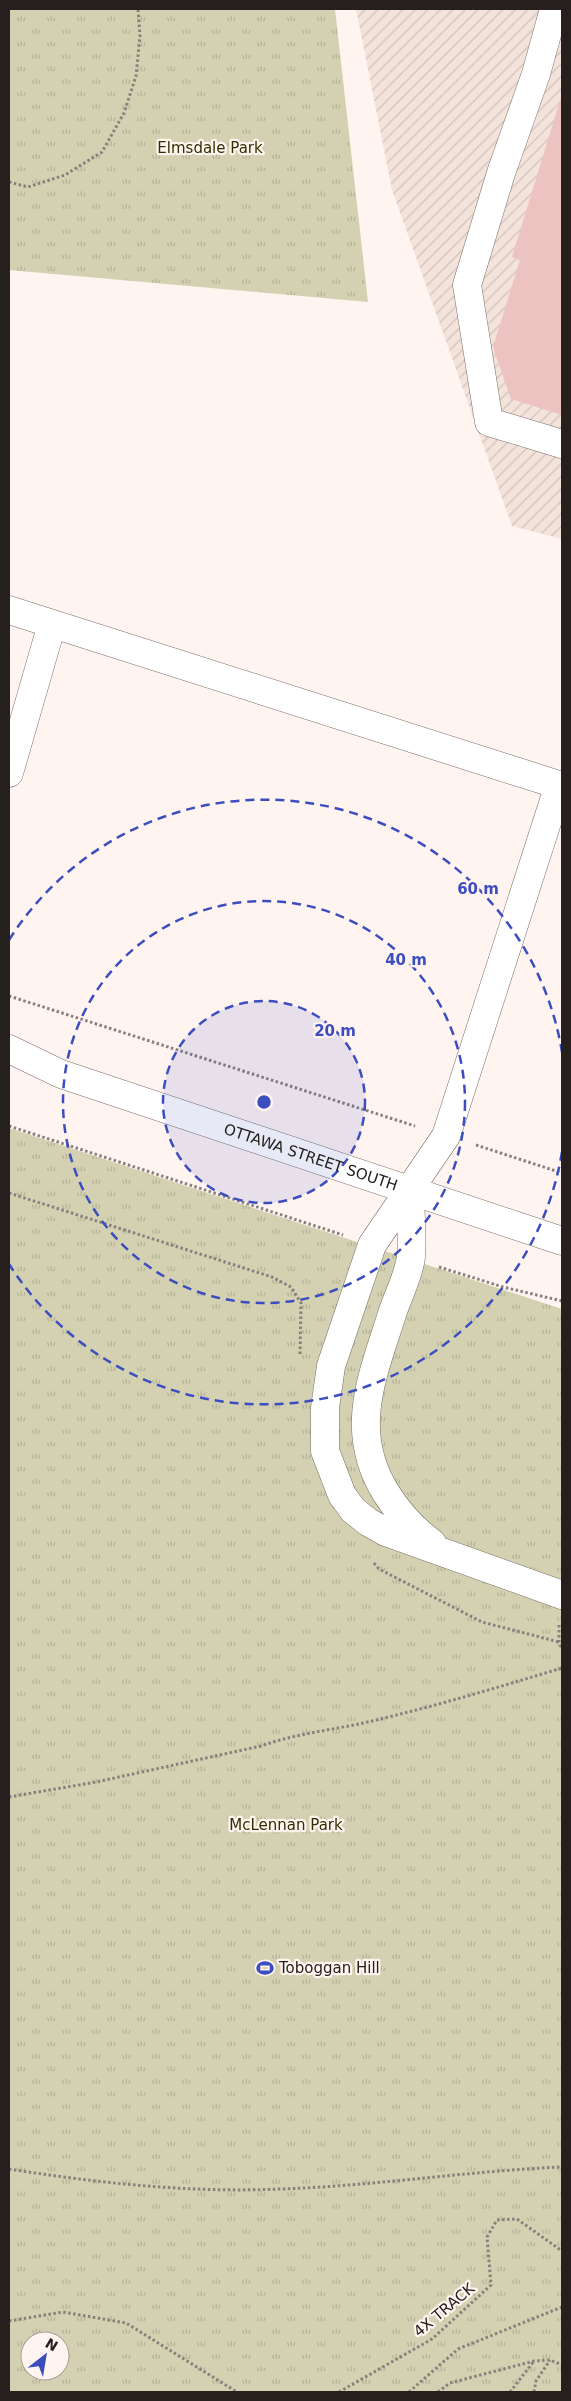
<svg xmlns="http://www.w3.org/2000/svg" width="571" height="2401" font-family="'DejaVu Sans',sans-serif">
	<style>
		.industrial { fill: url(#industrial-furrows) }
		.park { fill: url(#park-tufts); fill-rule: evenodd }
		.building { fill: #ecc3c0 }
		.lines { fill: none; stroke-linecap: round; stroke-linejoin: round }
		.minor-casing { stroke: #786d67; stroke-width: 29 }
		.major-casing { stroke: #786d67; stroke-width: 29 }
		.path { stroke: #88807d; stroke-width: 3; stroke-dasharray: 2.5 2.5; stroke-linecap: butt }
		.minor { stroke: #fff; stroke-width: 28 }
		.major { stroke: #fff; stroke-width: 28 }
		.ring { fill: none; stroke: #3c4dc0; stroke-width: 2.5; stroke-dasharray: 9 6 }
		.labels { text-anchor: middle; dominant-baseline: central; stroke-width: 4.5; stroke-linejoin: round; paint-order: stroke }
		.park-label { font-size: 15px; fill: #312e01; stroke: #fff4ef }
		.street-label { font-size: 15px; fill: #25201e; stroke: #fff4ef }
		.poi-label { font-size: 15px; fill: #25201e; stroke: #fff4ef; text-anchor: start }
		.centre { fill: #3c4dc0; stroke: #fff4ef; stroke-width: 2.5 }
		.ring-label { font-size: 15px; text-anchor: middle; font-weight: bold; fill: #3c4dc0; stroke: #fff4ef; stroke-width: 4.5; stroke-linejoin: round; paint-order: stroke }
	</style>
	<defs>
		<pattern id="industrial-furrows" width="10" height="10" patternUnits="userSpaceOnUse" patternTransform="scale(1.25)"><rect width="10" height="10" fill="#f3e3db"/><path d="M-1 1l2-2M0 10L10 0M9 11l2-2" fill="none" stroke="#d0c2bc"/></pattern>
		<pattern id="park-tufts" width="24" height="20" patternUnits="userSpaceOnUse" patternTransform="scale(1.25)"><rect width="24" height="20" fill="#d3d1b1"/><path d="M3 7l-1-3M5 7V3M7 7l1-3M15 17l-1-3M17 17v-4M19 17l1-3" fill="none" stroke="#b5b398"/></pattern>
	</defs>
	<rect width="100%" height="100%" fill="#fff4ef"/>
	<path class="industrial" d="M356,9h206v530l-50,-13 -120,-336z"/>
	<path class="park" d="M9,9h326l33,293 -359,-32z
		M9,1128l553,181v1083h-553zM30,2341h30v30h-30z"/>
	<path class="building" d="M562,94v321l-51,-16 -18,-52 27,-87 -8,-3z"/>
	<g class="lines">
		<g class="minor-casing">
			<path id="minor" d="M554,9l-18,65 -35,99 -34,112 22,137 73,22
				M9,610l553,176
				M9,773l43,-149
				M559,785l-113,351 -74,109 -41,121 -6,42v43l17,44 11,15 15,12 18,10 176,63
				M410,1192c0,21 3,44 1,65 -2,17 -12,37 -18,54 -20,64 -46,119 -7,182 12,19 28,37 46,50"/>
		</g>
		<g class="major-casing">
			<g id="major">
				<path id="s1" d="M9,1049l52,25 501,167"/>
			</g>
		</g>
		<path class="path" d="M9,182l19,5 37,-12 37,-23 22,-39 12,-37 4,-40 -2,-27
			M9,996l406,130
			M9,1126l334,109
			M476,1145l86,28
			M9,1193l263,84 19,10 10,16 -1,52
			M439,1267l64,20 59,14
			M374,1563l5,6 103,53 77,20
			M559,1625v17l3,7
			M9,1797l87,-15 165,-36c36,-13 74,-16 111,-25 64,-15 127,-34 190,-53
			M9,2169c89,14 180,24 271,20 94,-3 188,-18 282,-22
			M9,2321l54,-9 63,11 111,69
			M339,2392l93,-53 59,-54 -4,-48 10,-17 20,-1 45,32
			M409,2392l49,-43 104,-42
			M438,2392l12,-9 84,-22 16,-1 12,5
			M510,2392l24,-31
			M534,2392l2,-11 14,-21"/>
		<use href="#minor" class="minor"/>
		<use href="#major" class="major"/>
	</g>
	<circle cx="264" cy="1102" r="101" fill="#3c4dc0" fill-opacity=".12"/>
	<g class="ring">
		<circle cx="264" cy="1102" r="101"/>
		<circle cx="264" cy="1102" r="201"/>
		<path d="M562 1152A302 302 0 0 1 9 1264M9 940A302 302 0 0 1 562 1052"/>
	</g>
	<defs>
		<g id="stadium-bare" transform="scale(1.35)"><path d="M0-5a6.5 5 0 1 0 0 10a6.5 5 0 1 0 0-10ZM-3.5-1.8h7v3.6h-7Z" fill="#3c4dc0" stroke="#fff4ef" stroke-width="2.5" paint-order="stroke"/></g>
	</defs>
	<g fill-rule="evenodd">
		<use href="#stadium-bare" x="265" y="1968"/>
	</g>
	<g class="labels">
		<g class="park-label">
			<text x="210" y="148">Elmsdale Park</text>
			<text x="286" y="1825">McLennan Park</text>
		</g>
		<g class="street-label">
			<text stroke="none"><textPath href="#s1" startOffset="321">OTTAWA STREET SOUTH</textPath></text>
			<text transform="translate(444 2310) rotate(-40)">4X TRACK</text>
		</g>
		<g class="poi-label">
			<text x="279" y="1968">Toboggan Hill</text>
		</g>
	</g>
	<circle cx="264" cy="1102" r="8" class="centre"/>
	<g class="ring-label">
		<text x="478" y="894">60 m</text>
		<text x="406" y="965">40 m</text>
		<text x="335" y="1036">20 m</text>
	</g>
	<rect width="571" height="2401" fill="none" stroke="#25201e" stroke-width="20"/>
	<g transform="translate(45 2356) rotate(31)"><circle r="24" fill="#fff4ef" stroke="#a89f9b"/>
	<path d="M0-4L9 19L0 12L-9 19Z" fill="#3c4dc0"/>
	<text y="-8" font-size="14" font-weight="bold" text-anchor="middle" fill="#25201e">N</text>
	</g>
</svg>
